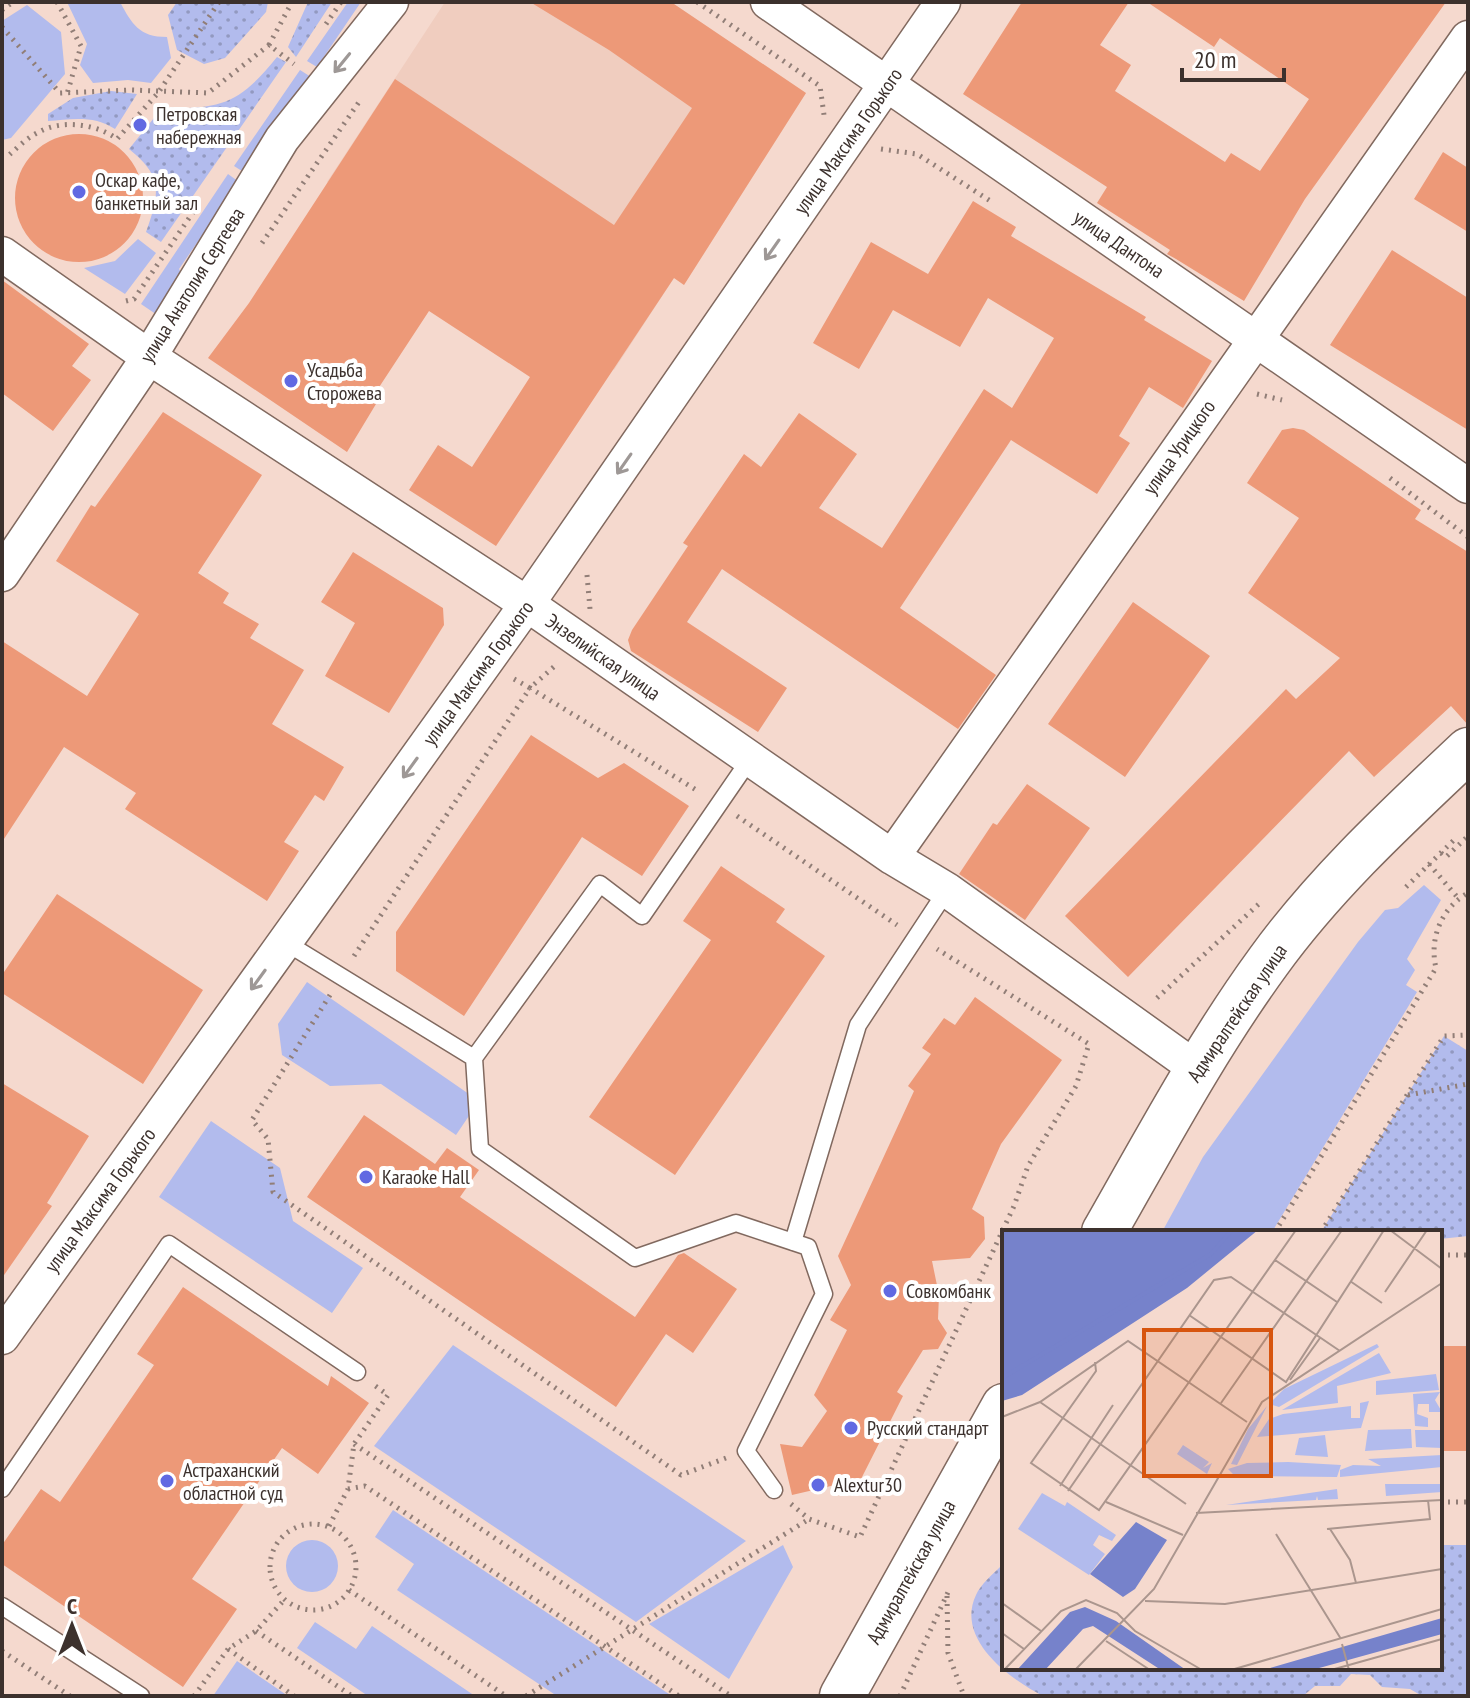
<svg xmlns="http://www.w3.org/2000/svg" width="1470" height="1698" font-family="'PT Sans Narrow',sans-serif">
	<style>
		.built { fill: #f0cdbf }
		.grass { fill: #b2bbed }
		.park { fill: url(#park-dots) }
		.building { fill: #ed9978 }
		.lines { fill: none; stroke-linecap: round; stroke-linejoin: round }
		.lane-casing { stroke: #81695f; stroke-width: 19 }
		.street-casing { stroke: #81695f; stroke-width: 37 }
		.secondary-casing { stroke: #81695f; stroke-width: 47 }
		.path { stroke: #917e77; stroke-width: 5; stroke-dasharray: 2 6; stroke-linecap: butt }
		.lane { stroke: #fff; stroke-width: 16 }
		.street { stroke: #fff; stroke-width: 34 }
		.secondary { stroke: #fff; stroke-width: 44 }
		.oneway { stroke: #9e9896 }
		.poi-dot { fill: #6169e2; stroke: #fff; stroke-width: 3 }
		.labels { text-anchor: middle; dominant-baseline: central; stroke-width: 8; stroke-linejoin: round; paint-order: stroke }
		.poi-label { font-size: 20px; fill: #3c312d; stroke: #fff; text-anchor: start }
		.street-label { font-size: 20px; fill: #3c312d; stroke: #fff }
		.inset-river { fill: none; stroke: #7682cb; stroke-width: 4 }
		.inset-road { fill: none; stroke: #ab968e; stroke-width: 2 }
		.view { fill: #d7550f; fill-opacity: 0.15; stroke: #d7550f; stroke-width: 4 }
		.inset-edge { fill: none; stroke: #3c312d; stroke-width: 4 }
	</style>
	<defs>
		<pattern id="park-dots" width="8" height="8" patternUnits="userSpaceOnUse" patternTransform="scale(2)"><rect width="8" height="8" fill="#b2bbed"/><path d="M2 2h.1M6 6h.1" fill="none" stroke="#9299c0" stroke-width="1.8" stroke-linecap="round"/></pattern>
	</defs>
	<rect width="100%" height="100%" fill="#f5d9ce"/>
	<path class="built" d="M445,2h226l135,91 -122,192 -10,-7 -60,92 -287,-188z"/>
	<path class="grass" d="M67,2h53c12,22 19,35 47,35l4,21 -20,25 -23,-3 -35,3 -13,-18 7,-21z
		M348,2h13l-44,65 -10,-6z
		M27,5l34,27 4,42 -54,64 -9,2v-119z
		M300,70l11,7 -66,96 -11,-7z
		M228,174l11,8 -60,87 7,13 -23,37 -22,-15z
		M138,239l18,14 -31,41 -41,-26 31,-7z
		M1424,885l17,15 -34,59 8,11 -9,15 11,7 -145,240h-110l41,-75 155,-215 27,-32 13,-2z
		M307,982l172,119 -23,34 -75,-51 -51,2 -48,-31 -4,-31z
		M211,1121l69,47 13,53 70,47 -31,45 -173,-116z
		M453,1345l293,196 -110,81 -262,-176z
		M393,1510l279,186h-115l-160,-106 17,-26 -39,-27z
		M286 1566a26 26 0 1 1 52 0a26 26 0 1 1-52 0Z
		M783,1545l10,22 -64,112 -80,-55z
		M315,1622l41,27 16,-23 103,70h-107l-71,-48z
		M237,1661l51,35h-75z"/>
	<path class="park" d="M177,2h91l-2,10 -41,46 -21,6 -27,-14 -9,-35z
		M308,2h24l-36,55 -8,-10z
		M277,57l9,5 -125,180 -15,-10c14,-39 17,-56 -17,-83l33,-41c60,1 77,-4 115,-51z
		M111,91l26,3 -22,35c-20,-14 -44,-10 -67,-8v-7l25,-16z
		M1444,1036l24,15v185l-28,3v-7h-119z
		M1440,1545h28v151h-46l-12,-7 -28,-2 -12,-12 -19,-1 -11,12h-25l-12,10h-260c-33,-17 -88,-57 -67,-101 4,-10 17,-21 25,-29l3,2v100h436z"/>
	<path class="building" d="M530,2h141l135,91 -122,192 -10,-7 -178,268 -87,-56 29,-45 34,22 58,-90 -101,-66 -59,90 6,3 -29,48 -139,-94 41,-55 146,-224 219,146 78,-117 -83,-58z
		M1022,2h107l-29,43 31,20 -16,26 110,71 6,-9 29,18 49,-72 -89,-61 -6,9 -67,-45h299l-141,197 -61,102 -68,-42 -9,-5 3,-4 -73,-47 10,-16 -144,-93z
		M15 198a64 64 0 1 1 128 0a64 64 0 1 1-128 0Z
		M1443,152l25,16v64l-54,-33z
		M973,201l43,26 -5,9 135,81 -2,3 68,41 -29,47 -34,-21 -30,49 11,7 -33,51 -86,-54 -111,168 96,67 -38,54 -236,-160 -35,53 100,66 -29,44 -127,-81 -3,-11 4,-10 56,-84 -5,-3 61,-89 17,13 38,-54 58,41 -38,54 63,40 102,-159 28,19 42,-70 -66,-40 -28,49 -67,-37 -34,59 -46,-26 58,-101 57,32z
		M1392,250l76,48v132l-138,-85z
		M2,280l87,64 -17,22 19,14 -38,51 -51,-38z
		M163,412l99,63 -64,98 31,20 -6,10 36,21 -9,14 54,32 -32,54 72,43 -20,34 -9,-6 -31,47 15,9 -32,50 -142,-92 11,-16 -72,-46 -62,95v-201l85,55 52,-82 -83,-53 35,-56 4,2z
		M1293,428l11,2 117,80 -6,9 53,33v173l-17,-19 -77,71 -25,-26 -221,226 -63,-61 221,-227 10,10 44,-41 -92,-65 51,-75 -52,-35 35,-53z
		M353,552l90,56 1,17 -55,88 -64,-37 30,-53 -34,-21z
		M1133,602l77,54 -85,121 -77,-53z
		M531,735l67,43 26,-15 65,43 -47,70 -60,-39 -118,179 -68,-45v-39z
		M1027,784l63,44 -65,92 -66,-46 34,-51 4,2z
		M721,866l64,43 -9,13 49,34 -150,219 -86,-58 122,-177 -28,-19z
		M57,894l146,96 -60,94 -141,-91v-18z
		M975,997l87,63 -61,84 -29,65 12,8 1,22 -15,19 -38,3 7,34 -1,24 9,14 -9,16 -15,1 -26,42 6,4 -42,83 -69,16 -12,-51 22,3 25,-36 -13,-16 33,-65 -17,-10 21,-35 -13,-29 76,-165 -6,-5 23,-32 -9,-6 22,-30 11,7z
		M2,1083l87,53 -42,67 5,3 -50,72z
		M364,1115l71,49 12,-16 32,22 -19,27 175,120 43,-62 6,-2 53,36 -44,64 -27,-19 -50,73 -309,-210z
		M183,1287l145,99 3,-10 38,27 -51,71 -36,-26 -90,131 45,30 -54,78 -181,-123v-19l39,-56 19,13 94,-137 -17,-11z
		M1440,1346h28v105h-28z"/>
	<g class="lines">
		<g class="lane-casing">
			<path id="lane" d="M750,759l-108,157 -42,-32 -126,174 6,91 155,109 101,-35 72,24 16,47 -78,157 28,39
				M285,942l189,116
				M793,1242l65,-217 89,-135
				M2,1489l167,-245 188,128
				M2,1606l139,90"/>
		</g>
		<g class="street-casing">
			<path id="street" d="M768,2l700,484
				M2,254l147,103 378,247 365,253 55,33 250,179
				M2,574l147,-217 133,-218 109,-137
				M892,857l576,-819
				M2,1337l525,-733 416,-602"/>
		</g>
		<g class="secondary-casing">
			<path id="secondary" d="M1104,1232c52,-91 102,-185 164,-270 57,-79 130,-146 200,-212
				M842,1696l162,-290"/>
		</g>
		<path class="path" d="M57,2l24,44 -14,48
			M697,2l123,84 4,29
			M2,10l11,-8
			M326,24l15,-22
			M2,27l58,66 72,-3 76,3 61,-48 25,19
			M269,45l23,-43
			M881,149l36,5 75,48
			M2,155h7c9,-8 19,-18 30,-23 23,-13 58,-8 78,7l41,-46 61,-91
			M262,243l97,-141
			M126,301l8,-2 64,-94
			M1257,394l25,6
			M1390,478l78,59
			M587,575l3,34
			M514,679l16,9 27,-24
			M737,816l160,109
			M1441,853l5,4 22,-21
			M1429,864l29,34
			M1406,887l49,-48
			M354,956l176,-268 168,103
			M330,995l-78,125 16,19 5,53 408,283 45,-17
			M1157,998l104,-96
			M1408,1095l60,-11
			M1275,1232l161,-264c-7,-29 5,-60 32,-75
			M1321,1232l123,-196 24,-1
			M1440,1255h28
			M354,1444l377,252
			M348,1489l17,-3 314,210
			M1440,1502h28
			M791,1504l18,15 51,18 154,-331 14,-40 48,-80 13,-42 -152,-95
			M270 1567a43 43 0 1 1 86 0a43 43 0 1 1-86 0Z
			M329,1526l19,-37 6,-45 34,-49 -14,-10
			M1003,1563l1,1
			M349,1590l157,106
			M947,1596l1,57 16,43
			M256,1631l96,65
			M228,1649l66,47
			M2,1651l68,45
			M194,1696l34,-47 28,-18 29,-32
			M526,1696l283,-177
			M900,1696l49,-106"/>
		<use href="#lane" class="lane"/>
		<use href="#street" class="street"/>
		<use href="#secondary" class="secondary"/>
	</g>
	<defs><path id="oneway-shaft" d="M-6 0H5M1.5-3L5.5 0L1.5 3" fill="none" stroke-width="1.6" stroke-linecap="round" stroke-linejoin="round" transform="scale(2)"/></defs>
	<g class="oneway">
		<use href="#oneway-shaft" transform="translate(342 63) rotate(129)"/>
		<use href="#oneway-shaft" transform="translate(772 250) rotate(125)"/>
		<use href="#oneway-shaft" transform="translate(624 464) rotate(125)"/>
		<use href="#oneway-shaft" transform="translate(410 768) rotate(126)"/>
		<use href="#oneway-shaft" transform="translate(258 980) rotate(126)"/>
	</g>
	<g class="poi-dot">
		<circle cx="140" cy="125" r="8"/>
		<circle cx="79" cy="192" r="8"/>
		<circle cx="291" cy="381" r="8"/>
		<circle cx="366" cy="1177" r="8"/>
		<circle cx="890" cy="1291" r="8"/>
		<circle cx="851" cy="1428" r="8"/>
		<circle cx="167" cy="1481" r="8"/>
		<circle cx="818" cy="1485" r="8"/>
	</g>
	<g class="labels">
		<g class="poi-label">
			<text x="156" y="114">Петровская<tspan x="156" dy="23">набережная</tspan></text>
			<text x="95" y="180">Оскар кафе,<tspan x="95" dy="23">банкетный зал</tspan></text>
			<text x="307" y="370">Усадьба<tspan x="307" dy="23">Сторожева</tspan></text>
			<text x="382" y="1177">Karaoke Hall</text>
			<text x="906" y="1291">Совкомбанк</text>
			<text x="867" y="1428">Русский стандарт</text>
			<text x="183" y="1470">Астраханский<tspan x="183" dy="23">областной суд</tspan></text>
			<text x="834" y="1485">Alextur30</text>
		</g>
		<g class="street-label">
			<text transform="translate(848 141) rotate(-55)">улица Максима Горького</text>
			<text transform="translate(1119 244) rotate(34)">улица Дантона</text>
			<text transform="translate(192 285) rotate(-58)">улица Анатолия Сергеева</text>
			<text transform="translate(1179 447) rotate(-55)">улица Урицкого</text>
			<text transform="translate(603 657) rotate(35)">Энзелийская улица</text>
			<text transform="translate(478 673) rotate(-54)">улица Максима Горького</text>
			<text transform="translate(1237 1013) rotate(-56)">Адмиралтейская улица</text>
			<text transform="translate(100 1200) rotate(-54)">улица Максима Горького</text>
			<text transform="translate(911 1572) rotate(-61)">Адмиралтейская улица</text>
		</g>
	</g>
	<g transform="translate(1002 1230)">
		<rect width="440" height="440" fill="#f5d9ce"/>
		<path d="M375,114l2,3 -100,60 -10,-3 15,-15zM265,176l-30,59 -6,-1 17,-35zM181,215l26,17 -6,6 9,-5 -5,11 -30,-20z" fill="#b2bbed"/>
		<path d="M377,123l12,20 -54,13 1,17 -56,7zM434,144l3,16 -63,5v-14zM367,171l-8,27 -104,9 12,-18 14,-5 68,-8v12h9v-15zM409,199l1,19 -47,3 3,-21zM413,200h27v18l-26,-1zM323,205l3,22 -33,-2 4,-17zM440,225v12l-102,10v-7l13,-5 28,1 -13,-7zM245,233l41,-1 53,3 -4,12 -102,-1 -7,-7zM383,254h57v8l-56,4zM335,259l1,10 -20,1 -1,-4 -1,4 -90,5zM40,263l23,13 2,-4 49,33 -4,6 -13,-6 -6,10 12,9 -16,21 -71,-46z" fill="#b2bbed"/>
		<path d="M438,162l-5,8 7,12h-13v-8h-11l-1,10 11,4v9l-13,-1 -2,-32z" fill="#b2bbed"/>
		<path d="M0,0h256l-71,58 -165,107 -20,6zM134,292l31,18 -32,49 -12,8 -33,-23zM83,377l31,14 70,49h-25l-68,-44 -10,3 -38,41h-28l53,-58zM440,388v16l-130,36h-49z" fill="#7682cb"/>
		<path class="inset-river" d="M0,148l209,-124 21,-24"/>
		<path class="inset-road" d="M388,0l52,39M273,30l62,42M348,51l32,22M383,62l42,-62M187,85l97,67 98,-152M93,132l1,9 -65,92 68,47 197,-280M288,150l30,-42M38,172l146,102M219,173l121,-173M0,187l38,-15 88,-61 119,81M58,256l53,-81M66,261l146,-211 17,-3 109,74M104,272l77,33M194,283l246,-13M325,299l103,-10 -2,-19M328,299l20,31 6,23M274,304l65,105M143,371l80,3 217,-35M0,373l39,28M0,403l22,16M104,411l44,29M340,414l7,26M2,440l57,-59 25,-11 31,13 18,18 67,39M73,440l79,-81 108,-187 180,-119M229,440l211,-61M329,440l111,-31"/>
		<path class="view" d="M142,100h127v146h-127z"/>
		<rect width="440" height="440" class="inset-edge"/>
	</g>
	<rect width="1470" height="1698" fill="none" stroke="#3c312d" stroke-width="8"/>
	<g transform="translate(72 1626)" stroke="#ffffff" stroke-width="6" paint-order="stroke">
	<path d="M0-6L14 30L0 20L-14 30Z" fill="#3c312d"/>
	<text y="-12" font-size="22" font-weight="bold" text-anchor="middle" fill="#3c312d">С</text>
	</g>
	<path d="M1182 68v12h102v-12" fill="none" stroke="#3c312d" stroke-width="4"/>
	<text x="1194" y="68" font-size="24" fill="#3c312d" stroke="#ffffff" stroke-width="6" paint-order="stroke">20 m</text>
</svg>
